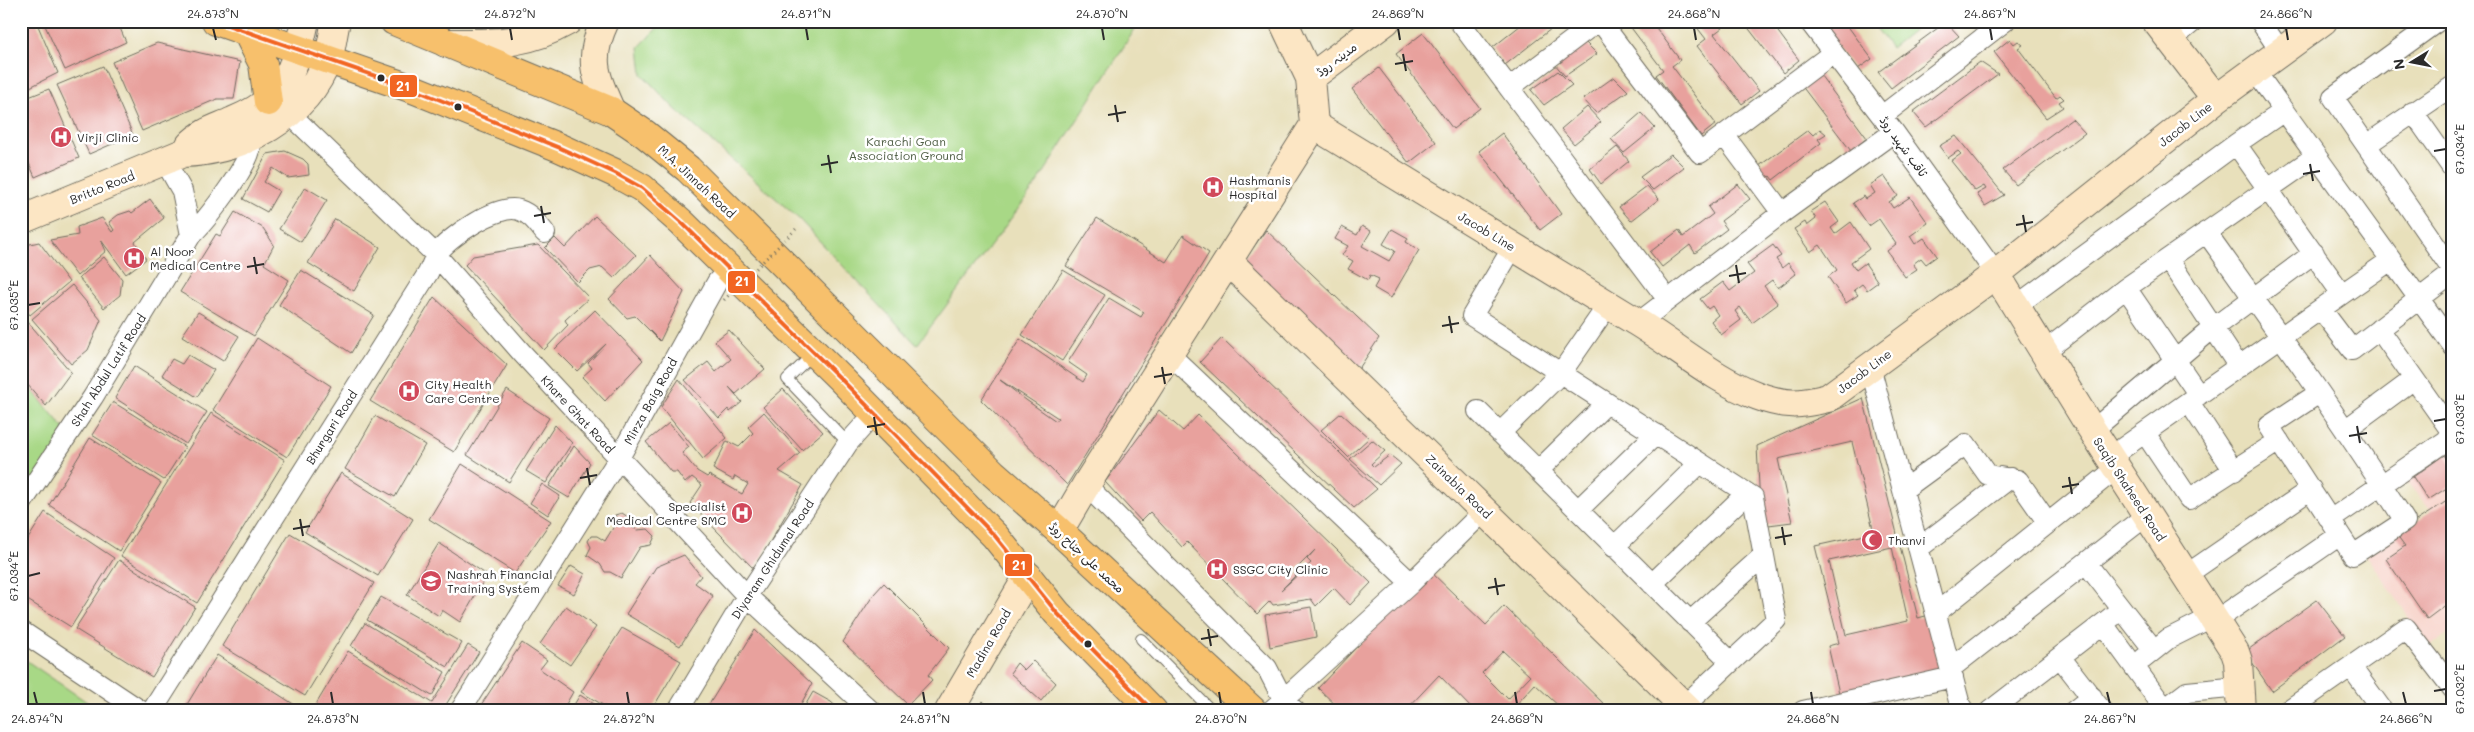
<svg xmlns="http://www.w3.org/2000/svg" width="2474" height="732" font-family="Mali,'Playpen Sans Arabic',sans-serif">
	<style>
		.built { fill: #f7d1c7 }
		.green { fill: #a8d886; stroke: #6a8258 }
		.building { fill: #e8a19d; fill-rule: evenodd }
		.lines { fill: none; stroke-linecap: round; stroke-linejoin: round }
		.lane-casing { stroke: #6d6a5d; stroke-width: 12 }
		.street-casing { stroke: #6d6a5d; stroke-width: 22 }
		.secondary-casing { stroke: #6d6a5d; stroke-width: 30 }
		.highway-casing { stroke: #6d6a5d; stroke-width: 30 }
		.lane { stroke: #fff; stroke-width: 10 }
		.street { stroke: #fff; stroke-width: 20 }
		.secondary { stroke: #fce6c4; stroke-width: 28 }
		.highway { stroke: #f7c06c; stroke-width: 28 }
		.path-bridge { stroke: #6d6a5d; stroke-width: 3; stroke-dasharray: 1 4; stroke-linecap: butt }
		.bus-1-casing { stroke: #fff; stroke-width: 8 }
		.bus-1 { stroke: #f26522; stroke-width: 4 }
		.ticks { fill: none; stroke: #2b2b2b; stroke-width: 2 }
		.bus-dot { fill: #2b2b2b; stroke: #fff; stroke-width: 2 }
		.labels { text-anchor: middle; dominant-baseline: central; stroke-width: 5; stroke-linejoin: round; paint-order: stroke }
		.street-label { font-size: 12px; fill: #2b2b2b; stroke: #fff }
		.poi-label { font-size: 12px; fill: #2b2b2b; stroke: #fff; text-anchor: start }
		.park-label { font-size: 12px; fill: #505f46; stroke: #fff }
		.line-badge { stroke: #fff; stroke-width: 2 }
		.badge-label { font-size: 14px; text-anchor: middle; font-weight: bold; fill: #fff }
		.neatline { fill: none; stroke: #2b2b2b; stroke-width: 2 }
		.ticks-label { font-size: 12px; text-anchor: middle; fill: #2b2b2b }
	</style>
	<rect width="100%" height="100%" fill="#fff"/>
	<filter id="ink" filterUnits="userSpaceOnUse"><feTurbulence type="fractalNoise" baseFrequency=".02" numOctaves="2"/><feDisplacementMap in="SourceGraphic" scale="10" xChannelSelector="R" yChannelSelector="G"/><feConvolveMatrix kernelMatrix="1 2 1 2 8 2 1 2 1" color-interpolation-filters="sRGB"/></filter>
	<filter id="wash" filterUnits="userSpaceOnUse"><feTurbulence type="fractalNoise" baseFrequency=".0096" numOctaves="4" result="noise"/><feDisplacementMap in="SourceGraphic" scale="20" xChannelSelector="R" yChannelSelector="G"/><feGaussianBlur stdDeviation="1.12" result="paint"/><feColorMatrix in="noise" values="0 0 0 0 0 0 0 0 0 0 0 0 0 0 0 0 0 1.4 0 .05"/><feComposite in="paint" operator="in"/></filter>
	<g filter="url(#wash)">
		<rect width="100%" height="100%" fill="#e8e0bb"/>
		<path class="built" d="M2453,437v193l-24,17 -63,-93 65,-43 -31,-39z"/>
		<path class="green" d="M664,21h476l-102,161 -121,163 -118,-126 -126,-112 -31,-33 -3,-27z
			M1871,21h54l-34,27z
			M21,377l47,56 -47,71z
			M21,657l79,54h-79z"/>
		<g id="blocks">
			<path class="building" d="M25,21h11l22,52 -30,15 2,4 -9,4v-73z
				M43,21h74l9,21 -61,28z
				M1526,21h35l-56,44 -13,-17z
				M1563,21h16l-10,8z
				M1626,21h25l29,39 -8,6 44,58 -15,12 -45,-61 7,-5z
				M1692,21h24l6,7 -8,6 45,57 -17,13 -45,-58 9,-7z
				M1743,21h27l29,39 -16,13z
				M1818,21h26l28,38 -17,12z
				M1946,22l13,14 -68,52 -13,-16z
				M1423,33l57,75 -27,21 -57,-75z
				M2010,39l4,5 4,-3 5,4 -5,3 38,50 4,-3 4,4 -5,3 4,5 -17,11 -52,-66z
				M1585,42l12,12 -32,22 -11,-13z
				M157,43l83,19 -6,37h-17l-75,32 -30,-69z
				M1980,62l18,12 -72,53 -13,-15z
				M103,66l30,69 -44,19 -32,-69z
				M1379,68l57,74 -27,21 -57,-74z
				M1558,71l14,14 -28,20 -13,-15z
				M1818,72l49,66 -16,13 -50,-66z
				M1614,77l14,14 -32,22 -13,-14z
				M49,89l30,69 -44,19 -7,-16 -7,3v-64z
				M1587,107l14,15 -27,22 -13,-15z
				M1641,113l14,15 -31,25 -13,-14z
				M2072,119l13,14 -69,52 -13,-15z
				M1820,129l6,5 -8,5 3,4 -48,37 -3,-4 -5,4 -10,-11 53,-39 5,5z
				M1502,133l59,81 -21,16 -61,-79z
				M1956,136l48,59 -19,11 -8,-12 9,-5 -2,-3 -9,5 -24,-30 10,-7 -3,-3 -10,7 -9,-12z
				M1617,147l12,14 -28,23 -11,-15z
				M285,151l18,8 5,5 1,11 -21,3 -15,-10 -9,14 15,9 -12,21 -24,-13 24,-45z
				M1671,154l13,13 -31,23 -13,-13z
				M1884,176l14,20 -9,6 4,6 17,-11 18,26 -18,13 5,8 9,-6 13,18 -11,8 -5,-6 -8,6 4,5 -12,8 -18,-26 9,-7 -17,-25 -10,7 -16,-23 11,-7 2,3 9,-6 -5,-8z
				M1738,184l12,15 -29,22 6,8 -32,24 -5,-8 -28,22 -12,-15 29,-22 4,7 30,-23 -5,-7z
				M1647,186l12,13 -28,22 -12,-14z
				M305,187l22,13 -26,42 -22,-13z
				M150,199l14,19 -29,24 11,17 -20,15 -25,-34 5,11 -29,25 -27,-36 28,-5 -1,-8 25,-9 10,14 2,-2 -5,-8 9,-7 12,-4 2,2z
				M1825,202l14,20 -8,6 4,6 16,-12 18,27 -18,13 5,8 9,-7 13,19 -11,8 -5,-6 -8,6 4,5 -12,8 -18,-26 9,-7 -17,-25 -10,7 -16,-23 11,-7 2,4 9,-7 -5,-8z
				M235,212l28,16 11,17 -10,19 25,16 -35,56 -74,-44 36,-58 4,2z
				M595,216l41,39 -22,23 -12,-11 -12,3 -12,12 -33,-34 10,-10 10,10z
				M1097,218l69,44 17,-27 26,18 -142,232 -86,-85 39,-61 63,43 4,-7 -19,-13 41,-64 32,19 3,-5 -78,-46zM1000,380l58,38 -2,3 -30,-21z
				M335,219l45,28 -26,44 -46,-28z
				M1362,226l9,5 -9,15 27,15 6,-10 -12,-7 9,-15 16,9 -2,4 13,8 -28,48 -17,-10 5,-9 -9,-4 -2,5 -20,-11 5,-8 -11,-6 6,-9 -13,-7 7,-12 15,8z
				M1266,230l113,108 -21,32 -115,-109z
				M39,242l30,40 -39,33 -9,-11v-58z
				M538,245l51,53 -24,22 3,5 -24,25 -79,-85 8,-9z
				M1773,245l8,11 -5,3 6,9 6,-5 8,11 -18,14 -6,-8 -8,6 14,18 -26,19 -12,-16 -5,4 6,9 -20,15 -10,-14 7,-6 -6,-9 -4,3 -8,-10 23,-17 7,9 24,-18 -7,-9z
				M650,255l34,37 -24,49 -25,-25 -8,2 -18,-19z
				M104,257l18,22 -2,16 -16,13 -25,-30z
				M301,270l73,45 -23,38 -72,-48z
				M1063,270l42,25 -43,66 -40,-26z
				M72,285l29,35 -13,30 -17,14 -39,-45z
				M434,297l73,68 -53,87 -84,-51z
				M595,310l48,50 -38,41 -23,-24 10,-9 -4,-5 18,-19 -29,27 -22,-22z
				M198,312l41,24 -16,25 -41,-25z
				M21,314l50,58 -25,34 -25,-29z
				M729,330l36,39 -29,25 -7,-7 13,15 -12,10 -2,-3 -9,9 -34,-38 23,-18 8,10 15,-13 -16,-18z
				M257,338l74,48 -44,71 -74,-47z
				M1222,338l155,151 -23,19 -154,-146z
				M188,355l26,15 -17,27 -35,-22 10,-16 10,5z
				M134,366l73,46 -21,32 -71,-46z
				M679,379l48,59 -24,21 -42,-52z
				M783,389l40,43 -21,18 -39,-43z
				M507,390l42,28 -40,64 -42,-27z
				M1863,398l55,220 11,-3 12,57 -102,21 -11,-47 11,-3 -24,-97 59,-13 -22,-91 -74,17 14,63 -31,4 -4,-80zM1892,547l16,74 -62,14 -17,-74z
				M113,402l72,45 -21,33 -72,-45z
				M1159,410l24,21 15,-16 173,168 -21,22 -16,-17 -18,18 -5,-7 -38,6 -3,-4 -13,13 -70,-72 -5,5 -32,-35 -9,9 -36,-39zM1315,550l-8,9 4,4 -30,27 15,-15 -3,-3z
				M764,412l36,41 -21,18 24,14 -47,81 -4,1 -62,-64 12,-18 -10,-8 -7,6 -8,-11h-6l-25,-30 23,-19 20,24 -7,6 15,18 10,6 2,-2 33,19 6,-10 -13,-8 -2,4 -20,-11 14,-28 12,6 14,-14 -5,-6z
				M211,413l74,47 -88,143 -76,-47z
				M1341,413l28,25 -21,19 -27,-27z
				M375,416l50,29 -30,52 -50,-28z
				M555,425l17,18 -26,40 -20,-12z
				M90,438l71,45 -42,68 -70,-46z
				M1372,440l13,11 -14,13 3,3 16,-12 11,9 -22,21 -29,-26z
				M574,446l16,17 -21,35 -20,-12z
				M2444,455l9,13v16l-25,16 -15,-23z
				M462,464l89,57 -36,52 -86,-54z
				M341,473l72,46 -35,57 -73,-44z
				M542,484l18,12 -12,19 -18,-12z
				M2453,497v114l-6,-7 -20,15 -41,-60 19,-13 -9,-12z
				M45,512l69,46 -43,69 -50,-31v-46z
				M622,513l6,4 1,8 8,5 11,-1 7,7 -4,9 -11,2 -19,31 -11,-6h-5l-5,-8 -13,-9 4,-8 -3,-6 3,-5h6l8,5 11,-18 -1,-8z
				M290,533l84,50 -69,113 -83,-50z
				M439,543l48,32 -27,47 -18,-12 -3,6 -32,-21z
				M684,555l17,21 -6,7 18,13 -33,50 -54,-32 30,-47z
				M119,560l76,47 -43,70 -77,-48z
				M571,566l14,8 -11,20 -16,-8z
				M1429,570l57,55 18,-19 107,105h-50l1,-2 -27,-25 -21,23 4,4h-44l-35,-36 -34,36h-63l-24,-23zM1503,651l27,25 -22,23 -26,-26z
				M884,583l65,65 -21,27 4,5 -24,25 -65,-63 31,-48z
				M381,597l81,46 -14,24 -81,-47z
				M2317,600l28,36 -73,55 -27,-39z
				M566,606l30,21 -26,38 -30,-21z
				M1311,607l5,30 -46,10 -5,-32z
				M365,623l80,49 -13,24 -81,-50z
				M622,628l59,33 -30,50h-38l-32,-19z
				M755,630l57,54 -15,27h-92z
				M522,643l25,17 -7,9 33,23 -11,19h-85z
				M468,645l11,7 -37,59h-119l-8,-5 33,-55 84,52z
				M217,655l81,52 -2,4h-113z
				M1033,661l23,22 -15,18 -31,-28 7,-10 7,7z
				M813,692l18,10 10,9h-39z
				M580,695l25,16h-35z
				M983,701l10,10h-18z
				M1424,703l8,8h-16z"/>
		</g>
	</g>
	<g filter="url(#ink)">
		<use href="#blocks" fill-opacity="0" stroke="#6d6a5d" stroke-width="1"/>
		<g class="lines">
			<g class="lane-casing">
				<path id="lane" d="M2447,21l6,9
					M813,354l-26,25 61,64
					M1141,639l71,72"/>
			</g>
			<g class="street-casing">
				<path id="street" d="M1459,21l209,279
					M1600,21l100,132 133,-100
					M1809,21l85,111 102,142
					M2260,21l21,31
					M2438,21l-105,76 120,174
					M2171,40l23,-19
					M2255,71l198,275
					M1509,88l89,-67
					M2413,112l40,57
					M290,114l146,141 86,98 225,243 124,115
					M1882,116l123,-95
					M1724,135l58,78
					M2366,145l87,-59
					M165,161l17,30 9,44
					M2206,232c68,95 136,190 199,289l-52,34 -84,-129 50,-33
					M1513,247l-41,69 281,181 23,123 -92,86
					M2168,259l71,108
					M2126,288l73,107
					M2342,294l49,-34
					M2016,306l220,-162 48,-33
					M2321,309l31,41 101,-77
					M1638,323l144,-110 112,-81
					M2379,329l74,105
					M2044,352l82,-64 190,-132
					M1170,355l241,228
					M1870,366l90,339 4,6
					M2189,402l45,69
					M1478,411l253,251
					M2093,430l120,-102 101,-75
					M2345,430l69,-51
					M1500,433l61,-60 47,-68
					M2145,433l44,66 90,-58
					M2110,457l232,-163 -106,-150
					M1538,471l69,-68
					M1086,485l181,183 17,33 11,10
					M1903,490l63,-46 22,31 30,5 30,43
					M21,504l72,-107 98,-162c16,-15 54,-65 59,-85 2,-9 0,-15 -3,-23
					M1578,510l78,-76
					M2330,520l123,-84
					M1614,547l86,-84
					M1919,548l91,-70
					M2086,563l68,87
					M2186,575l125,-86
					M1652,584l95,-91
					M1936,613l181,-145
					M2215,621l125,-86
					M1690,622l74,-67
					M2103,624l62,85
					M21,631l120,80
					M2060,657l42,54
					M2143,659l25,-20 44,-22
					M2351,667l32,44
					M1951,668l196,-153
					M152,711l276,-438c3,-6 5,-12 8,-18 11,-17 62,-52 83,-45 12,4 18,13 26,23
					M460,711l159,-253 98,-176 12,-13
					M678,711l69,-115 101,-153 27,-30
					M1271,711l140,-128 73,-72
					M1803,711l150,-34
					M1990,711l132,-102
					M2074,711l18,-14
					M2162,711l25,-19 53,-5
					M2287,711l119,-83 47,61"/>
			</g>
			<g class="secondary-casing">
				<path id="secondary" d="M605,21c-18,38 -10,54 6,90
					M2156,21l60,78
					M446,43c49,0 78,3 122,-22
					M1310,78l76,-57
					M1314,125c107,66 214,131 321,196 40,24 78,58 123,75 27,10 42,9 70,2l168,-124 220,-175 107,-78
					M190,145c12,-13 28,-17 43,-24 52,-21 61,-49 72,-100
					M21,220l162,-67c60,-2 123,-36 145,-94 4,-12 5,-26 8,-38
					M1229,262l460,449
					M1996,274l93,151 146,227 3,9 3,50
					M1059,531l27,-46 228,-360 -4,-47 -27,-57
					M949,711l79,-135"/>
			</g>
			<g class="highway-casing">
				<path id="highway" d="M216,21l197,68 147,59 55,25 27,15 40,35 160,157 153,156 62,77 96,98
					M394,21l217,90 34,23 43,35 305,304 66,58 194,180
					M243,24l20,40 5,38"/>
			</g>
			<use href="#lane" class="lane"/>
			<use href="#street" class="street"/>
			<use href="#secondary" class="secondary"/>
			<use href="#highway" class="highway"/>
			<path class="path-bridge" d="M724,300l74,-73"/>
			<g class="bus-1-casing">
				<path id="bus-1" d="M216,21l197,68 147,59 55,25 27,15 40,35 160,157 153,156 62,77 96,98"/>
			</g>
			<use href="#bus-1" class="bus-1"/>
		</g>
	</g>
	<path class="ticks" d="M213,28l3,12M510,28l2,12M806,28l2,12M1102,28l2,12M1398,28l2,12M1694,28l2,12M1990,28l2,12M2286,28l2,12M1403,54l3,17M1395,64l18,-3M1115,105l3,17M1108,115l18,-3M2434,151l12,-2M828,155l3,18M2310,164l3,17M821,165l17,-3M2303,174l17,-3M541,206l3,17M2023,215l3,17M534,216l17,-3M2016,225l17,-3M254,257l3,17M1736,265l3,18M247,267l17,-3M1729,276l17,-3M28,305l12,-2M1449,316l3,17M1442,326l17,-3M1162,367l3,17M1154,377l18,-3M874,417l3,18M2434,421l12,-2M2357,426l3,17M867,427l18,-3M2349,436l18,-3M587,468l3,17M2069,477l3,17M580,478l17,-3M2062,487l17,-3M300,519l3,17M1782,527l3,18M293,529l17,-3M1775,538l17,-3M28,576l12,-3M1495,578l3,17M1488,588l17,-3M1208,629l3,17M1201,639l17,-3M2434,691l12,-2M34,692l3,12M331,692l2,12M627,692l2,12M923,692l2,12M1219,692l2,12M1515,692l2,12M1811,692l2,12M2107,692l3,12M2403,692l3,12"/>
	<defs>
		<g id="hospital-disc" transform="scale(1.125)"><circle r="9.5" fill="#d1495b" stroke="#fff"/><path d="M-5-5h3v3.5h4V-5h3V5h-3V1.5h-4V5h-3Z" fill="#fff"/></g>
		<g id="mosque-disc" transform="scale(1.125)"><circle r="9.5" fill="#d1495b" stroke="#fff"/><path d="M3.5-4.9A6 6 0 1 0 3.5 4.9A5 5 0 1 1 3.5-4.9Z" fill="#fff"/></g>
		<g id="university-disc" transform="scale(1.125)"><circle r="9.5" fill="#d1495b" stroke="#fff"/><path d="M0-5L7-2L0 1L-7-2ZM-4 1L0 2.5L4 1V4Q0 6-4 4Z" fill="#fff"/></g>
	</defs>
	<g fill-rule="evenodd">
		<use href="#hospital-disc" x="61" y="137"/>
		<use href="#hospital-disc" x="1213" y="187"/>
		<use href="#hospital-disc" x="134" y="258"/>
		<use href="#hospital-disc" x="409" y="391"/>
		<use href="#hospital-disc" x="742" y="513"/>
		<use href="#mosque-disc" x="1872" y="540"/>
		<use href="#hospital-disc" x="1217" y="569"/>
		<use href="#university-disc" x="431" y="581"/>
	</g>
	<g class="bus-dot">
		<circle cx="381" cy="78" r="4.5"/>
		<circle cx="458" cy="107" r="4.5"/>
		<circle cx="1088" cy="644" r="4.5"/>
	</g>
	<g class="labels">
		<g class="street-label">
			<text transform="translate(1336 59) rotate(-37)">مدینہ روڈ</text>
			<text transform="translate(2185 124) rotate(-38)">Jacob Line</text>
			<text transform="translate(1904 146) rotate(54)">ثاقب شہید روڈ</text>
			<text transform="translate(697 181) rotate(43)">M.A. Jinnah Road</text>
			<text transform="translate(102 187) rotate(-22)">Britto Road</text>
			<text transform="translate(1487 231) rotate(31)">Jacob Line</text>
			<text transform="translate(108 370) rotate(-58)">Shah Abdul Latif Road</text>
			<text transform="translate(1864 371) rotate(-37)">Jacob Line</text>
			<text transform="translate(650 401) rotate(-61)">Mirza Baig Road</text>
			<text transform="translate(578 414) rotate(47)">Khare Ghat Road</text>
			<text transform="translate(331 427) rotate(-58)">Bhurgari Road</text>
			<text transform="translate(1459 486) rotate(44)">Zainabia Road</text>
			<text transform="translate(2130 489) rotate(57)">Saqib Shaheed Road</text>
			<text transform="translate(1087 557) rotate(43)">محمد علی جناح روڈ</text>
			<text transform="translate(772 559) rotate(-57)">Diyaram Ghidumal Road</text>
			<text transform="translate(988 643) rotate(-60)">Madina Road</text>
		</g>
		<g class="poi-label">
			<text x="77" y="137">Virji Clinic</text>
			<text x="1229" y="180">Hashmanis<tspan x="1229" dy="14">Hospital</tspan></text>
			<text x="150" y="251">Al Noor<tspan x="150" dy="14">Medical Centre</tspan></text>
			<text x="425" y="384">City Health<tspan x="425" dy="14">Care Centre</tspan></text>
			<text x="726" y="506" text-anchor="end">Specialist<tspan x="726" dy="14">Medical Centre SMC</tspan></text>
			<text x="1888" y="540">Thanvi</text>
			<text x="1233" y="569">SSGC City Clinic</text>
			<text x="447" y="574">Nashrah Financial<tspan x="447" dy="14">Training System</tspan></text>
		</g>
		<g class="park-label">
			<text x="906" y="141">Karachi Goan<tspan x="906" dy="14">Association Ground</tspan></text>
		</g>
	</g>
	<g class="line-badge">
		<rect x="389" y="74" width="29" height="24" rx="5" fill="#f26522"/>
		<rect x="727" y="270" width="29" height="24" rx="5" fill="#f26522"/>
		<rect x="1004" y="553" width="29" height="24" rx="5" fill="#f26522"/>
	</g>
	<g class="badge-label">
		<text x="403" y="91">21</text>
		<text x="742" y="286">21</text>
		<text x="1019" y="570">21</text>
	</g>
	<rect width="2474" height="732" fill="none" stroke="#fff" stroke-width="55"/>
	<g transform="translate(2412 62) rotate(260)" stroke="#ffffff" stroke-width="4" paint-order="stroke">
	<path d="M0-4L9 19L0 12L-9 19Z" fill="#2b2b2b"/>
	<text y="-8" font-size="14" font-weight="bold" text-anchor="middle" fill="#2b2b2b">N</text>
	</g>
	<rect x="28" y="28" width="2418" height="676" class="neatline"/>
	<g class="ticks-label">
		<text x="213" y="18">24.873°N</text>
		<text x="510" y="18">24.872°N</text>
		<text x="806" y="18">24.871°N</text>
		<text x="1102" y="18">24.870°N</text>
		<text x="1398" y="18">24.869°N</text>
		<text x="1694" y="18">24.868°N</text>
		<text x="1990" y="18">24.867°N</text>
		<text x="2286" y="18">24.866°N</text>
		<text transform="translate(2460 149) rotate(-90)" y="4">67.034°E</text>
		<text transform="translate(14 305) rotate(-90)" y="4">67.035°E</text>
		<text transform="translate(2460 419) rotate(-90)" y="4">67.033°E</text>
		<text transform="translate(14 576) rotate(-90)" y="4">67.034°E</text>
		<text transform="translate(2460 689) rotate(-90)" y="4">67.032°E</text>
		<text x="37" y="723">24.874°N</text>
		<text x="333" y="723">24.873°N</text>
		<text x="629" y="723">24.872°N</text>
		<text x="925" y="723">24.871°N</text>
		<text x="1221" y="723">24.870°N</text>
		<text x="1517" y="723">24.869°N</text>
		<text x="1813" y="723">24.868°N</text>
		<text x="2110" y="723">24.867°N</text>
		<text x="2406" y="723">24.866°N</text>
	</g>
</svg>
